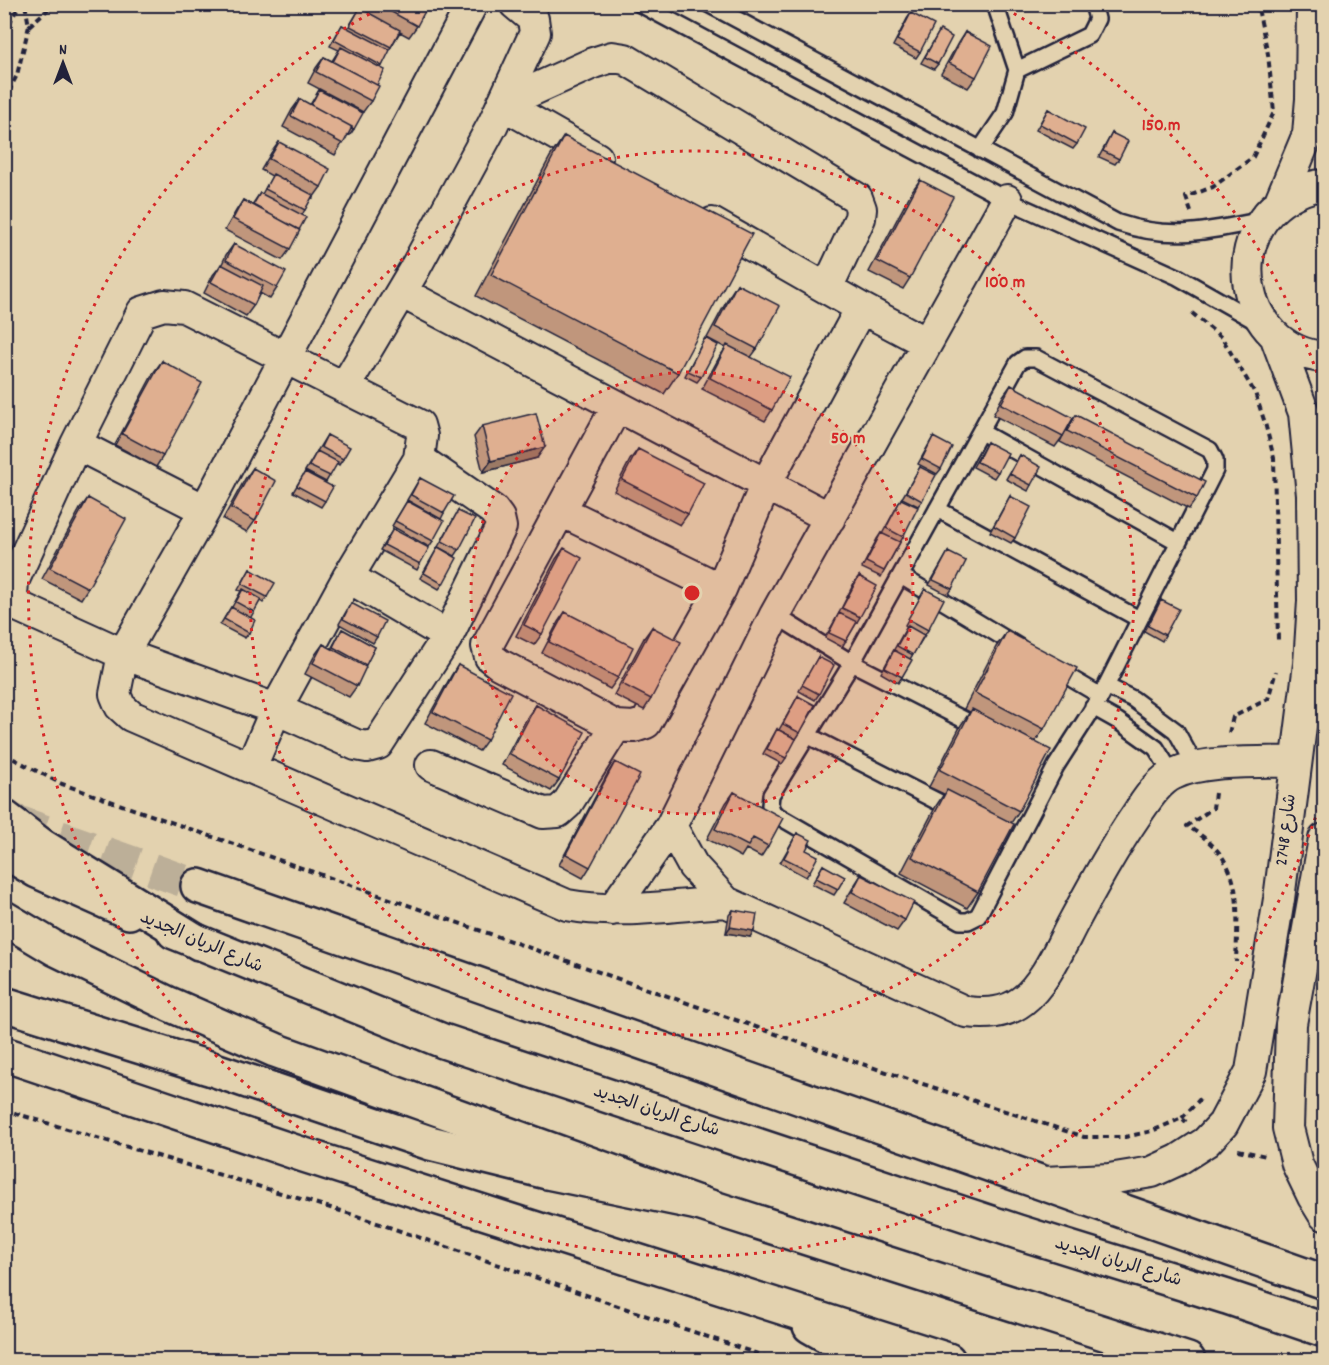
<svg xmlns="http://www.w3.org/2000/svg" width="1329" height="1365" font-family="Dekko,'Playpen Sans Arabic',sans-serif">
	<style>
		.lines { fill: none; stroke-linecap: round; stroke-linejoin: round }
		.highway-tunnel { stroke: #bcaf98; stroke-width: 33; stroke-dasharray: 33 16; stroke-linecap: butt }
		.lane-casing { stroke: #22223b; stroke-width: 20 }
		.street-casing { stroke: #22223b; stroke-width: 34 }
		.secondary-casing { stroke: #22223b; stroke-width: 38 }
		.primary-casing { stroke: #22223b; stroke-width: 38 }
		.highway-casing { stroke: #22223b; stroke-width: 38 }
		.path { stroke: #22223b; stroke-width: 4; stroke-dasharray: 6 4.5; stroke-linecap: butt }
		.lane { stroke: #e3d2af; stroke-width: 15 }
		.street { stroke: #e3d2af; stroke-width: 30 }
		.secondary { stroke: #e3d2af; stroke-width: 33 }
		.primary { stroke: #e3d2af; stroke-width: 33 }
		.highway { stroke: #e3d2af; stroke-width: 33 }
		.wall { fill: #c0967c; stroke: #22223b; stroke-width: 1.5 }
		.shaded-wall { fill: #9c7a65; stroke: #22223b; stroke-width: 1.5 }
		.building { fill: #dfaf90; stroke: #22223b; stroke-width: 1.5 }
		.ring { fill: none; stroke: #d62828; stroke-width: 3; stroke-dasharray: 3 6 }
		.labels { text-anchor: middle; dominant-baseline: central; stroke-width: 4.5; stroke-linejoin: round; paint-order: stroke }
		.street-label { font-size: 18px; fill: #22223b; stroke: #e3d2af }
		.centre { fill: #d62828; stroke: #e3d2af; stroke-width: 3 }
		.ring-label { font-size: 18px; text-anchor: middle; font-weight: bold; fill: #d62828; stroke: #e3d2af; stroke-width: 4.5; stroke-linejoin: round; paint-order: stroke }
	</style>
	<rect width="100%" height="100%" fill="#e3d2af"/>
	<filter id="ink" filterUnits="userSpaceOnUse"><feTurbulence type="fractalNoise" baseFrequency=".0167" numOctaves="2"/><feDisplacementMap in="SourceGraphic" scale="12" xChannelSelector="R" yChannelSelector="G"/><feConvolveMatrix kernelMatrix="1 2 1 2 8 2 1 2 1" color-interpolation-filters="sRGB"/></filter>
	<g filter="url(#ink)">
		<g class="lines">
			<path class="highway-tunnel" d="M13,820l185,66"/>
			<g class="lane-casing">
				<path id="lane" d="M640,4l367,196 171,77 81,46
					M708,4l410,219c55,18 90,8 145,-3
					M1017,70l72,-35 8,-16 -4,-15
					M980,150l25,-37 12,-43 -22,-66
					M1025,358h11l174,92 5,10v10l-114,226 -45,70 -78,150 -10,5h-8l-187,-108 -3,-8 1,-10 81,-132 166,-300z
					M981,432l197,110
					M937,509l202,110
					M901,576l118,71
					M775,615l77,48 130,66
					M1055,669l46,27
					M1106,686l27,13 43,32 20,36
					M1093,707l25,14 38,27 16,26
					M809,736l147,75"/>
			</g>
			<g class="street-casing">
				<path id="street" d="M472,4l-267,506 -82,144 -8,40 5,12 11,10 436,189c52,10 107,0 159,-3
					M502,104l91,-41 19,-6 13,2 232,139 4,11 -1,9 -33,70
					M502,104l95,54
					M1324,185c-11,0 -19,4 -30,9 -76,38 -54,156 30,163
					M1280,201l28,-67 3,-35 1,-95
					M712,223l149,85 66,35
					M401,292l429,226
					M344,388l70,-118 79,-146 42,-91 -2,-14 -18,-15
					M617,406l-130,240 3,11 9,7 117,62 18,1 12,-4 75,-134 45,-105 95,-176
					M76,444l129,66
					M561,511l160,78
					M348,577l100,59 53,-109 -2,-9 -6,-8 -74,-51
					M431,765l112,48 15,-1 9,-8 49,-78
					M251,767l25,-58 72,-132 71,-118 3,-23 -3,-11 -235,-118 -20,-2 -22,7 -66,132 -63,138 -1,13 3,10 108,49 153,55 80,36 11,2 11,-3 70,-108
					M671,826l22,40 33,36 240,110c20,2 39,2 56,-11 23,-17 39,-56 52,-80 20,-37 39,-72 63,-107 9,-13 21,-33 37,-40 30,-15 88,-11 122,-13
					M1324,839l-33,185 -3,104 9,36 16,33 11,18
					M612,910l59,-84 104,-211 232,-415
					M1044,1182l65,-3 43,-7 26,-12 28,-18 17,-18 28,-53 28,-172 30,-235 4,-63 -1,-106 -8,-82 -28,-75"/>
			</g>
			<g class="secondary-casing">
				<path id="secondary" d="M4,851l33,20 92,41
					M4,918l52,31 113,55 106,46 423,153 490,157
					M174,932l269,109 575,191 209,65 97,33
					M810,1326l28,16 53,18"/>
			</g>
			<g class="primary-casing">
				<path id="primary" d="M4,817l38,29 157,97
					M4,1004l205,64 221,75 117,29 151,31"/>
			</g>
			<g class="highway-casing">
				<path id="highway" d="M198,886l1126,396
					M4,1054l300,101 644,205"/>
			</g>
			<path class="path" d="M29,26l25,-22
				M4,33l16,-29
				M4,101l13,-26 12,-49 -4,-22
				M1191,212l-5,-15 27,-10 40,-30 21,-45 -6,-58 -11,-50
				M1192,313l30,25 33,55 10,30 9,35 4,182
				M1229,733l4,-16 35,-18 8,-28
				M4,754l58,30 788,276 234,77h41l27,-6 30,-13 4,4
				M1215,793l-2,15 -26,18c58,34 51,76 49,136
				M4,1110l350,105 421,145
				M1182,1118l18,-19
				M1238,1150l28,6"/>
			<use href="#lane" class="lane"/>
			<use href="#street" class="street"/>
			<use href="#secondary" class="secondary"/>
			<use href="#primary" class="primary"/>
			<use href="#highway" class="highway"/>
		</g>
		<path class="wall" d="M353,4h68l-2,4 -2,18 -8,11 -9,-5 -11,18 -8,18 -4,17 -6,16 -8,11 -55,-29 8,-15 8,-11 8,4 7,-11 -9,-4 12,-21 6,3 11,-18 -7,-4z
			M807,4h11l-3,5z
			M867,4h15l-4,6z
			M911,13l9,39 -4,6 -23,-12 14,-27z
			M940,30l-2,34 -4,5 -13,-6z
			M965,32l11,45 -8,11 -27,-14 17,-31z
			M319,90l35,39 -4,6 -2,-1 -13,21 -52,-28 9,-17 8,-11 10,6z
			M1048,109l29,35 -4,5 -37,-19z
			M1112,133l7,26 -4,5 -16,-7z
			M564,136l114,237 -14,21 -188,-98 74,-139z
			M279,142l42,45 -8,11 -1,-1 -10,18 -12,34 -8,11 -57,-30 11,-19 7,-11 9,5 8,-12 2,1 10,-18 -11,-6 10,-17z
			M920,180l-10,98 -7,11 -34,-17 43,-81z
			M234,244l43,44 -7,11 -10,-6 -6,12 -8,11 -42,-23 9,-18 9,-11 4,-9z
			M737,284l20,65 -6,8 21,53 -7,11 -63,-32 18,-33 6,-8 -19,-10 23,-43z
			M705,338l-4,39 -4,5 -12,-6 17,-33z
			M162,361l1,95 -7,11 -41,-22 39,-73z
			M1011,385l52,51 -8,11 -62,-32 10,-19z
			M1076,415l121,83 -8,11 -129,-67 8,-16z
			M482,426l55,32 -54,14 -9,-35z
			M327,435l16,24 -4,6 -2,-2 -11,19 -21,-11z
			M933,437l8,32 -4,5 -19,-10z
			M987,442l11,30 -4,6 -21,-11z
			M638,449l50,65 -8,11 -66,-34 16,-31z
			M1020,455l11,30 -3,6 -22,-12z
			M920,467l2,34 -4,5 -16,-8z
			M253,468l2,53 -8,11 -24,-13 22,-40z
			M305,472l20,29 -4,6 -28,-15z
			M420,478l24,35 -3,6 -34,-19z
			M1010,496l5,42 -4,5 -21,-11z
			M88,498v90l-7,11 -39,-20 38,-70z
			M901,499l2,38 -22,40 -19,-9 15,-29 4,-6 1,1z
			M407,501l26,40 -4,6 -37,-21z
			M458,511l1,39 -4,6 -17,-9z
			M393,529l27,35 -3,6 -37,-20z
			M438,547l5,37 -4,5 -19,-11z
			M564,548l-22,86 -8,11 -18,-9 40,-77z
			M948,552l4,37 -4,6 -19,-10z
			M250,569l17,28 -4,6 -3,-2 -9,16 -2,16 -4,5 -25,-13 11,-18h1l9,-16 -3,-1z
			M859,576l1,41 -18,30 -17,-9 14,-25 16,-32z
			M925,589l3,41 -18,29 -8,18 -4,6 -17,-10 26,-47 -2,-1z
			M1161,600l4,35 -3,6 -18,-10z
			M351,603l26,34 -4,6 -34,-19z
			M565,612l53,66 -8,11 -68,-36 16,-31z
			M652,627l-1,72 -7,11 -30,-15 30,-57z
			M342,629l33,18 -10,19 -8,20 -8,11 -44,-23 10,-19 8,-11 8,5z
			M1007,631l37,98 -9,13 -16,69 -8,12 -33,69 -11,16 -66,-35 35,-67 8,-12 -15,-7 32,-62 9,-13 -6,-3 32,-62z
			M818,657l1,37 -4,6 -16,-9z
			M458,665l29,75 -8,11 -54,-28 26,-47z
			M798,696l2,37 -4,6 -17,-9z
			M536,705l23,75 -8,11 -49,-26 26,-49z
			M777,729l9,29 -4,6 -19,-10z
			M615,762l-25,105 -7,11 -24,-13 49,-92z
			M734,792l34,54 -7,11 -15,-8 -5,8 -34,-18 19,-36z
			M797,833l9,17 4,21 -4,6 -26,-14z
			M823,865l15,24 -4,6 -22,-11z
			M861,875l44,45 -8,11 -53,-28 10,-17z
			M733,910l17,27 -24,-4 3,-18z"/>
		<path class="shaded-wall" d="M545,447l-8,11 -54,14 8,-11z
			M730,927l24,4 -4,6 -24,-4z"/>
		<path class="building" d="M377,4h35l13,7 -8,15z
			M412,4h9l-2,4z
			M360,8l40,22 -9,17 -41,-21z
			M911,13l23,12 -14,27 -23,-12z
			M342,25l48,25 -8,16 -48,-26z
			M940,30l12,7 -14,27 -13,-7z
			M965,32l27,14 -16,31 -27,-14z
			M341,47l44,23 -8,15 -44,-23z
			M324,57l55,29 -8,15 -55,-29z
			M319,90l44,23 -9,16 -3,-1 1,-1 -41,-22z
			M300,99l52,28 -9,17 -52,-28z
			M1048,109l37,20 -8,15 -37,-20z
			M1112,133l16,8 -9,18 -16,-8z
			M564,136l188,98 -74,139 -187,-98z
			M279,142l51,27 -9,18 -52,-28z
			M273,174l40,21 -8,15 -40,-21z
			M920,180l33,17 -43,81 -33,-17z
			M260,193l46,24 -7,13 -46,-25z
			M243,200l57,30 -10,19 -57,-30z
			M234,244l52,28 -9,16 -51,-28z
			M221,264l42,22 -9,19 -43,-23z
			M737,284l43,22 -23,43 -42,-22z
			M705,338l13,7 -17,32 -13,-6z
			M727,345l63,32 -18,33 -62,-32z
			M162,361l40,22 -39,73 -41,-22z
			M1011,385l62,33 -10,18 -62,-32z
			M536,413l9,34 -54,14 -9,-35z
			M1076,415l129,67 -8,16 -130,-67z
			M327,435l23,12 -7,12 -22,-12z
			M933,437l19,10 -11,22 -19,-10z
			M987,442l21,11 -10,19 -21,-10z
			M638,449l66,34 -16,31 -66,-34z
			M317,451l21,11 -8,14 -21,-10z
			M1020,455l21,12 -10,18 -21,-11z
			M920,467l16,8 -14,26 -16,-9z
			M253,468l23,13 -21,40 -24,-13z
			M305,472l28,15 -8,14 -28,-15z
			M420,478l34,18 -10,17 -33,-18z
			M1010,496l21,11 -16,31 -21,-12z
			M88,498l38,21 -38,69 -38,-20z
			M901,499l17,8 -15,30 -17,-9z
			M407,501l37,20 -11,20 -38,-20z
			M458,511l17,8 -16,31 -17,-9z
			M393,529l36,19 -9,16 -36,-19z
			M881,533l19,9 -16,29 -18,-9z
			M438,547l19,11 -14,26 -19,-11z
			M564,548l18,10 -40,76 -18,-9z
			M948,552l18,9 -14,28 -19,-9z
			M250,569l25,14 -8,14 -25,-13z
			M859,576l18,10 -17,31 -18,-9z
			M243,589l18,10 -7,13 -18,-10z
			M925,589l19,10 -16,31 -20,-11z
			M1161,600l18,9 -14,26 -17,-9z
			M351,603l34,18 -8,16 -34,-18z
			M231,607l24,13 -6,13 -25,-14z
			M565,612l68,35 -15,31 -69,-36z
			M839,613l18,9 -11,19 -17,-8z
			M908,626l16,9 -11,20 -16,-9z
			M652,627l29,15 -30,57 -29,-15z
			M342,629l33,18 -9,18 -33,-18z
			M1007,631l70,37 -33,61 -69,-36z
			M323,644l43,23 -9,19 -44,-23z
			M894,650l18,10 -10,17 -17,-9z
			M818,657l16,8 -15,29 -17,-9z
			M458,665l53,28 -24,47 -54,-28z
			M798,696l17,9 -15,28 -17,-9z
			M536,705l49,27 -26,48 -49,-26z
			M972,709l79,41 -32,61 -79,-41z
			M777,729l19,10 -10,19 -19,-9z
			M615,762l25,13 -50,92 -24,-13z
			M947,790l67,34 -36,68 -66,-35z
			M734,792l49,26 -15,28 -15,-8 -5,8 -33,-17z
			M797,833l14,7 -5,10 12,6 -8,15 -26,-13z
			M823,865l22,12 -7,12 -22,-11z
			M861,875l53,27 -9,18 -53,-28z
			M733,910l24,4 -3,17 -24,-4z"/>
	</g>
	<circle cx="692" cy="593" r="221" fill="#d62828" fill-opacity=".12"/>
	<g class="ring">
		<circle cx="692" cy="593" r="221"/>
		<circle cx="692" cy="593" r="442"/>
		<path d="M1324 792A663 663 0 1 1 386 5M998 5A663 663 0 0 1 1324 394"/>
	</g>
	<g class="labels">
		<g class="street-label">
			<text transform="translate(1287 830) rotate(-83)">شارع 2748</text>
			<text transform="translate(201 943) rotate(23)">شارع الريان الجديد</text>
			<text transform="translate(656 1112) rotate(18)">شارع الريان الجديد</text>
			<text transform="translate(1118 1263) rotate(17)">شارع الريان الجديد</text>
		</g>
	</g>
	<circle cx="692" cy="593" r="9" class="centre"/>
	<g class="ring-label">
		<text x="1161" y="130">150 m</text>
		<text x="1005" y="287">100 m</text>
		<text x="848" y="443">50 m</text>
	</g>
	<rect width="1329" height="1365" fill="none" stroke="#e3d2af" stroke-width="24"/>
	<rect x="12" y="12" width="1305" height="1341" fill="none" stroke="#22223b" stroke-width="2" filter="url(#ink)"/>
	<g transform="translate(63 63)" stroke="#e3d2af" stroke-width="4.5" paint-order="stroke">
	<path d="M0-4.5L10 22L0 15L-10 22Z" fill="#22223b"/>
	<text y="-9" font-size="16" font-weight="bold" text-anchor="middle" fill="#22223b">N</text>
	</g>
</svg>
